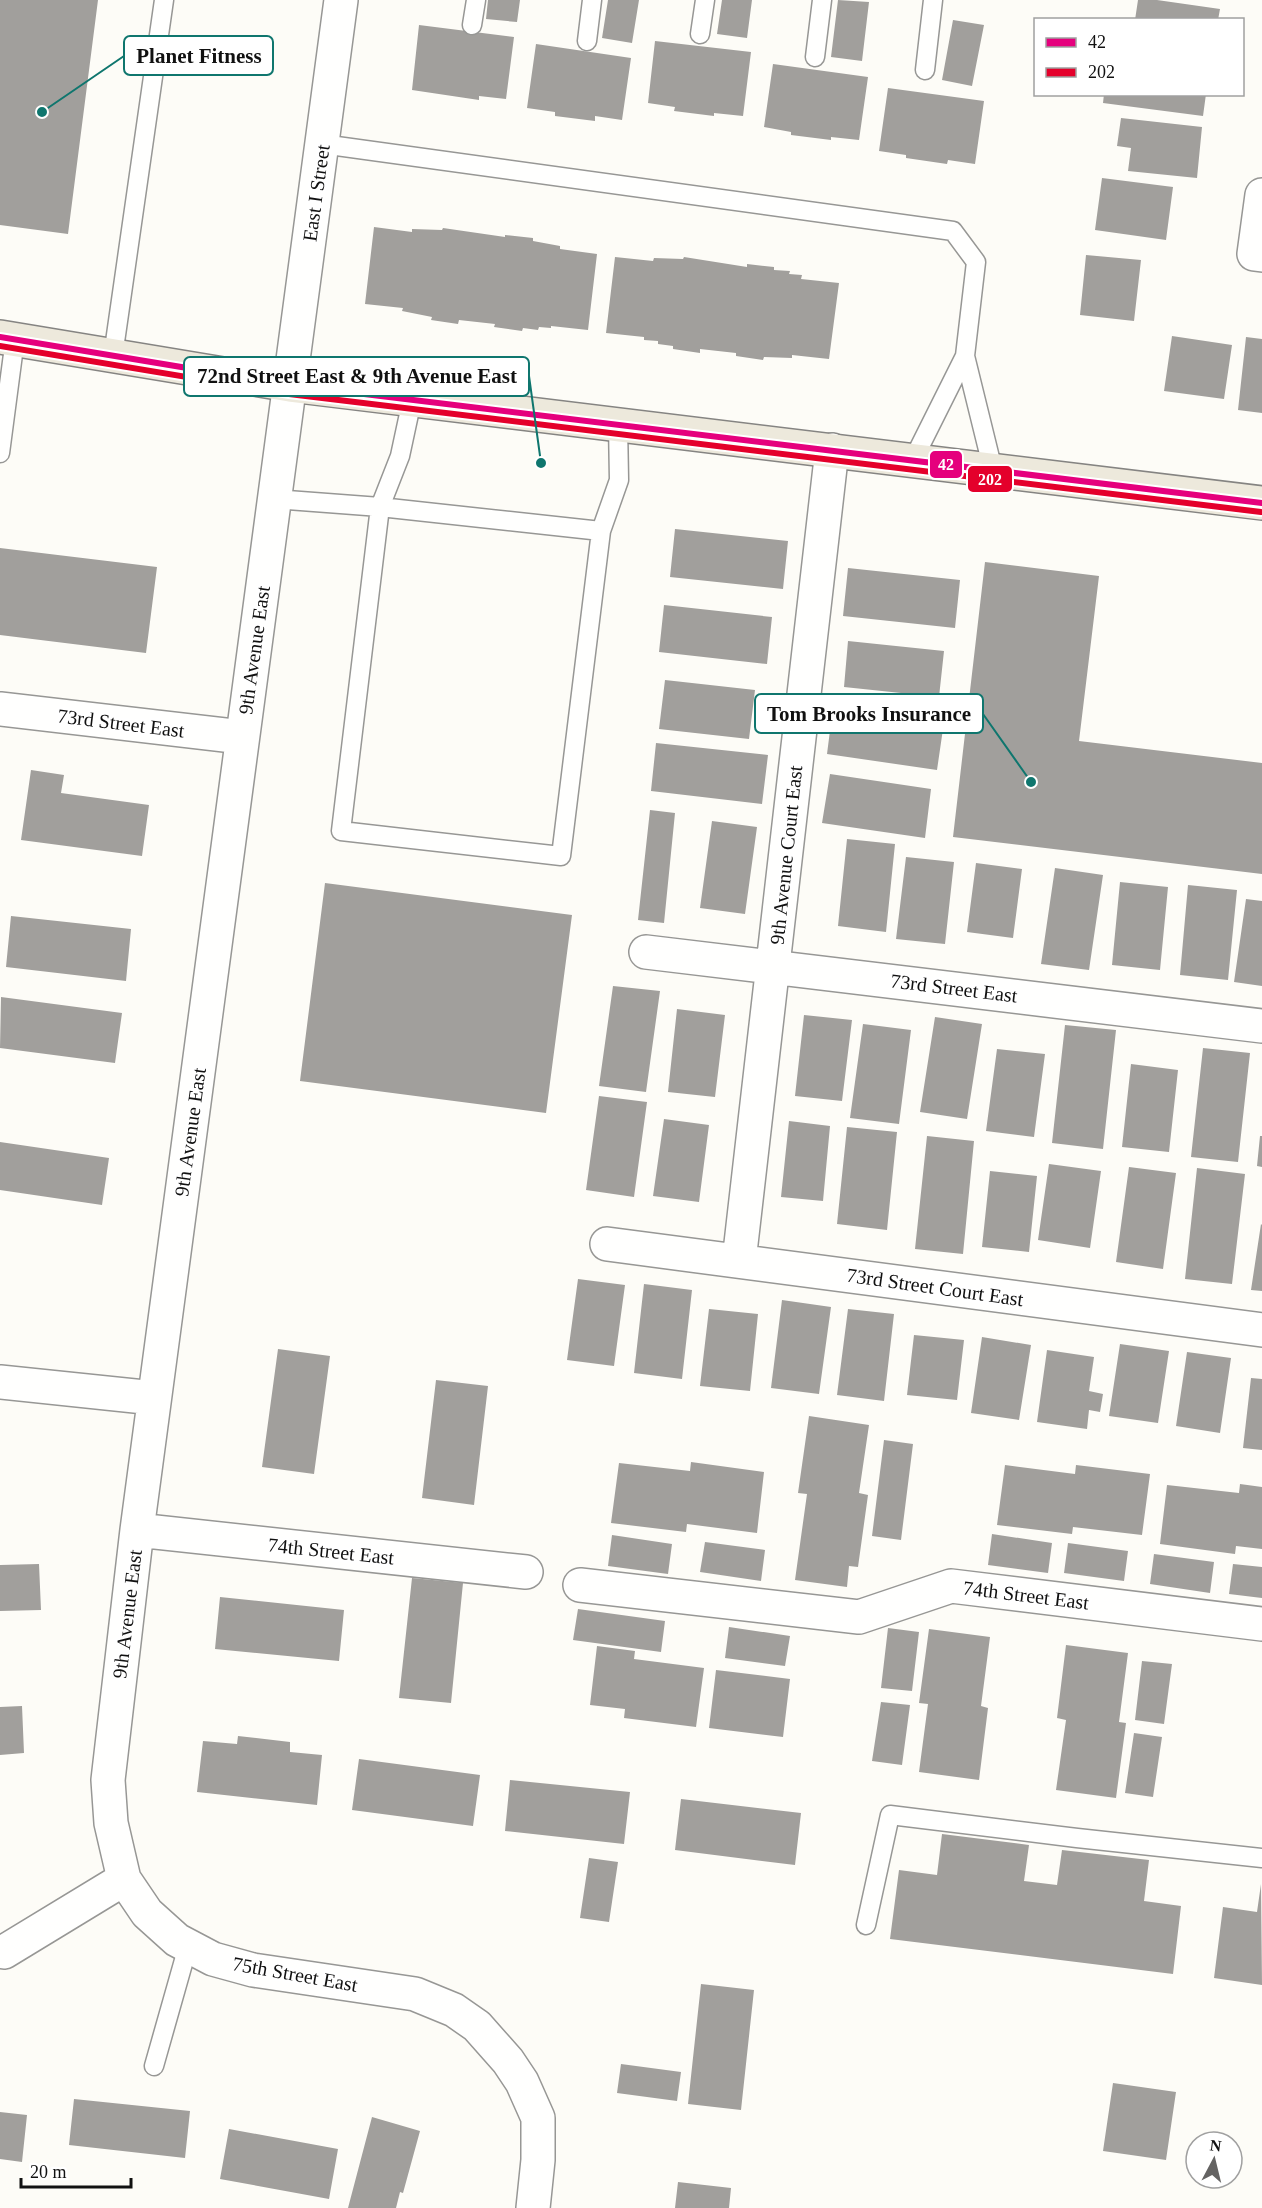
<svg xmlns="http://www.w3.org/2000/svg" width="1262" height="2208" font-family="'Times New Roman',serif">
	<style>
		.building { fill: #a19f9c }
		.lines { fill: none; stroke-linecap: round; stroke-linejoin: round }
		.service-casing { stroke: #979795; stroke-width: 21 }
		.minor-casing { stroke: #979795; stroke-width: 36 }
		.primary-casing { stroke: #858482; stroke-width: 36 }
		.service { stroke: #fffffe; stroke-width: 18 }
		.minor { stroke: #fffffe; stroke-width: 33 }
		.primary { stroke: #ede9dc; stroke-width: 33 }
		.bus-1-casing { stroke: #fff; stroke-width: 10 }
		.bus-2-casing { stroke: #fff; stroke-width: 10 }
		.bus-1 { stroke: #e5007d; stroke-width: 6 }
		.bus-2 { stroke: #e4002b; stroke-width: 6 }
		.labels { text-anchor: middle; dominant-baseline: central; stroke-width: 6; stroke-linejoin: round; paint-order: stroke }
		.street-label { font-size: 20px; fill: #111; stroke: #fff }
		.leader { fill: none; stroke: #0f766e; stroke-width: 2 }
		.callout-dot { fill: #0f766e; stroke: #fff; stroke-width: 2 }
		.callout { fill: #fff; stroke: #0f766e; stroke-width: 2 }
		.callout-label { font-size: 21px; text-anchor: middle; font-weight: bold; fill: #111 }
		.line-badge { stroke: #fff; stroke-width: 2 }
		.badge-label { font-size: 16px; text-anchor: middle; font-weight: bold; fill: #fff }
	</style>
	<rect width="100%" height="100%" fill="#fdfcf7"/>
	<path class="building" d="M0,0h98l-30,234 -68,-9z
		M488,0h32l-3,22 -31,-3z
		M608,0h31l-7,43 -30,-5z
		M722,0h30l-5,38 -30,-4z
		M838,0l31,2 -7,59 -31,-4z
		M1138,0h19l63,9 -2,11h-83z
		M953,20l31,5 -12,61 -30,-6z
		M419,25l95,12 -8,62 -27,-3v4l-67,-10z
		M655,41l96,11 -8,64 -29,-3v3l-40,-5 1,-4 -27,-4z
		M536,44l95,14 -9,62 -27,-4v5l-40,-5v-4l-28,-4z
		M773,64l95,13 -9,63 -28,-3v3l-40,-5v-3l-27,-5z
		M888,88l96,13 -9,63 -27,-4 -1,4 -41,-6v-3l-27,-4z
		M1104,94h102l-3,22 -100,-13z
		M1121,118l81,9 -5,51 -69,-7 3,-23 -14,-2z
		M1102,178l71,9 -7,53 -71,-10z
		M374,227l38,5v-3l30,1 1,-2 62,9v-2l28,3v3l27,5v3l37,5 -9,76 -37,-4v2l-12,-1 -1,3 -15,-2 -1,3 -28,-4 1,-3 -36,-4 -1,4 -27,-4 1,-3 -30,-6 1,-3 -38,-4z
		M1086,255l55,5 -7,61 -54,-6z
		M615,257l38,4 1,-3 29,1 1,-2 63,10v-3l27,3v3l16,1 -1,3 13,1 -1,4 38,4 -10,76 -37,-4v3l-28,-1 -1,3 -27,-4v-3l-36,-4v4l-27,-4v-3l-15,-2v-3l-14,-1v-3l-38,-4z
		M1172,336l60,9 -8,54 -60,-8z
		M1246,337l16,2v74l-24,-3z
		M675,529l113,12 -5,48 -113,-12z
		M0,548l157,19 -11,86 -146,-18z
		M985,562l114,14 -20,165 183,22v111l-309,-37z
		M848,568l112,12 -5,48 -112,-12z
		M664,605l108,12 -5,47 -108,-12z
		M848,641l96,10 -5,46 -95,-10z
		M665,680l90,10 -6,49 -90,-10z
		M833,707l111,15 -7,48 -110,-16z
		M656,743l112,12 -6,49 -111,-13z
		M31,770l33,5 -3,18 88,12 -7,51 -121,-16z
		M830,774l101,15 -6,49 -103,-15z
		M650,810l25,3 -11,110 -26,-3z
		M712,821l45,6 -12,87 -45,-6z
		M847,839l48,5 -9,88 -48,-6z
		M906,857l48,5 -9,82 -49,-5z
		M976,863l46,6 -9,69 -46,-6z
		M1055,868l48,7 -14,95 -48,-6z
		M1120,882l48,5 -8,83 -48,-5z
		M325,883l247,32 -26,198 -246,-32z
		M1188,885l49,5 -9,90 -48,-5z
		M1246,899l16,2v85l-28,-4z
		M11,916l120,13 -5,52 -120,-14z
		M613,986l47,5 -14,101 -47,-6z
		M1,997l121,16 -7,50 -115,-15z
		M677,1009l48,6 -10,82 -47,-5z
		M804,1015l48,5 -10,81 -47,-5z
		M935,1017l47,7 -15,95 -47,-7z
		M863,1024l48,6 -12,94 -49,-6z
		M1065,1025l51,5 -13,119 -51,-6z
		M1203,1048l47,5 -12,109 -47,-5z
		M997,1049l48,5 -11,83 -48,-6z
		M1131,1064l47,6 -9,82 -47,-5z
		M599,1096l48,6 -13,95 -48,-7z
		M664,1119l45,6 -10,77 -46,-6z
		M789,1121l41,5 -7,75 -42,-4z
		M847,1127l50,5 -10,98 -50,-6z
		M927,1136l47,5 -11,113 -48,-5z
		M1260,1136h2v31l-5,-1z
		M0,1142l109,16 -7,47 -102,-15z
		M1049,1164l52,7 -11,77 -52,-8z
		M1129,1167l47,6 -13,96 -47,-7z
		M1197,1168l48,6 -13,110 -47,-5z
		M990,1171l47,5 -8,76 -47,-5z
		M1261,1224l1,1v66l-11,-1z
		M578,1279l47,6 -11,81 -47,-6z
		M644,1284l48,6 -10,89 -48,-6z
		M782,1300l49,7 -12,87 -48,-6z
		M709,1309l49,5 -8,77 -50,-5z
		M848,1309l46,5 -10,87 -47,-6z
		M914,1335l50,5 -7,60 -50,-5z
		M982,1337l49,8 -12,75 -48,-7z
		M1120,1344l49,7 -11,72 -49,-7z
		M278,1349l52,7 -16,118 -52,-7z
		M1047,1350l47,7 -5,34 14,3 -3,18 -11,-2 -2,19 -50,-7z
		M1187,1352l44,6 -11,75 -44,-7z
		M1251,1378l11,1v71l-19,-2z
		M436,1380l52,6 -14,119 -52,-7z
		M809,1416l60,9 -10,68 9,2 -10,72 -9,-1 -2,21 -52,-7 12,-86 -9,-1z
		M884,1440l29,4 -12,96 -29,-4z
		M691,1462l73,10 -7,61 -70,-9 -1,8 -75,-9 8,-60 71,8z
		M1005,1465l70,9 1,-9 74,9 -8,61 -69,-8 -1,7 -75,-9z
		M1240,1484l22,3v62l-26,-3 -1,8 -75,-10 7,-59 72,8z
		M992,1534l60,9 -4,30 -60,-8z
		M612,1535l60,9 -4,30 -60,-8z
		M705,1542l60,8 -4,31 -61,-9z
		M1068,1543l60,8 -4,30 -60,-8z
		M1154,1554l60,8 -4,31 -60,-9z
		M39,1564l2,46 -41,1v-46z
		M1233,1564l29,3v31l-33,-4z
		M412,1578l51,5 -12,120 -52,-5z
		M220,1597l124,13 -5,51 -124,-12z
		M578,1609l87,12 -4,31 -88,-12z
		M729,1627l61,9 -5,30 -60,-8z
		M888,1628l31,4 -7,59 -31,-3z
		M929,1629l61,8 -9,69 7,2 -9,72 -60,-8 9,-68 -9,-1z
		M1066,1645l62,8 -9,69 7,1 -10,75 -60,-8 10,-70 -9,-2z
		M597,1646l38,5 -1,8 70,9 -8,59 -72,-9 1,-9 -35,-4z
		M1142,1661l30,3 -8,60 -29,-4z
		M716,1670l74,9 -7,58 -74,-9z
		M881,1702l29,3 -8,60 -30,-4z
		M22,1706l2,47 -24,2v-48z
		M1134,1733l28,4 -9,60 -28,-4z
		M238,1736l52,6v10l32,3 -5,50 -120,-13 6,-51 34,3z
		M359,1759l121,16 -7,51 -121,-16z
		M510,1780l120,12 -6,52 -119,-13z
		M681,1799l120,14 -6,52 -120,-15z
		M942,1834l87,11 -5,36 33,4 5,-35 87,10 -5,41 37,5 -8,68 -283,-35 9,-69 38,5z
		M589,1858l29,4 -9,60 -29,-4z
		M1261,1884l1,101 -48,-7 9,-71 34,5z
		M701,1984l53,6 -13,120 -53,-6z
		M621,2064l60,8 -4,29 -60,-8z
		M1113,2083l63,9 -10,68 -63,-9z
		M74,2099l116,12 -5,47 -116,-13z
		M0,2112l27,3 -5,47 -22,-3z
		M372,2117l48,14 -17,62 -3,-1 -4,16h-48z
		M229,2129l109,20 -9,50 -109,-20z
		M678,2182l53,6 -2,20h-54z"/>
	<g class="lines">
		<g class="service-casing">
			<path id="service" d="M472,25l4,-25
				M700,34l5,-34
				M587,41l5,-41
				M815,57l7,-57
				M925,70l8,-70
				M322,144l631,87 23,31 -11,94 28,114
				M113,356l51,-356
				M412,400l-12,56 -20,51 -39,324 220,25 40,-325 18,-51 -1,-56
				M0,453l15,-114
				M913,460l52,-104
				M274,499l106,8 221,24
				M866,1925l24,-110 187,23 185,20
				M154,2066l34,-120"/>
		</g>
		<g class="minor-casing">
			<path id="minor" d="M341,0l-204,1530 -29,250 3,43 13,56 23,34 30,27 36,19 40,11 162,24 39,16 23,16 31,35 14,21 16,36v42l-5,48
				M1262,195l-8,59 8,1
				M0,709l242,28
				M646,952l616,74
				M607,1244l655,86
				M739,1261l93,-811
				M0,1382l154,16
				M137,1530l389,42
				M580,1585l279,32 92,-31 311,38
				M4,1952l120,-73"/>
		</g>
		<g class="primary-casing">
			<path id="primary" d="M0,337l290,48 972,118"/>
		</g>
		<use href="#service" class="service"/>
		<use href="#minor" class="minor"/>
		<use href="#primary" class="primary"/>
		<g class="bus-1-casing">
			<path id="bus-1" d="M0,337l290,48 972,118"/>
		</g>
		<g class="bus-2-casing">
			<path id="bus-2" d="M0,346l289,48 972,118"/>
		</g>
		<use href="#bus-1" class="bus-1"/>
		<use href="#bus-2" class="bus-2"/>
	</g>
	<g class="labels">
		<g class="street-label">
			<text transform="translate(316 193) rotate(-82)">East I Street</text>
			<text transform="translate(254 650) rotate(-82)">9th Avenue East</text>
			<text transform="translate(121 723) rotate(7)">73rd Street East</text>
			<text transform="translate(786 855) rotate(-84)">9th Avenue Court East</text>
			<text transform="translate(954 988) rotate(7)">73rd Street East</text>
			<text transform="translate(190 1132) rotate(-82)">9th Avenue East</text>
			<text transform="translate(935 1287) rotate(8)">73rd Street Court East</text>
			<text transform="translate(331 1551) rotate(6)">74th Street East</text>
			<text transform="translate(1026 1595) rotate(7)">74th Street East</text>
			<text transform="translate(127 1614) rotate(-83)">9th Avenue East</text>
			<text transform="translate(295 1974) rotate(10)">75th Street East</text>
		</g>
	</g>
	<path class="leader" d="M42 112L124 56M541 463L529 376M1031 782L983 714"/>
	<g class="callout-dot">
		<circle cx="42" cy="112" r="6"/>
		<circle cx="541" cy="463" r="6"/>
		<circle cx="1031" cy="782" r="6"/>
	</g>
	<g class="callout">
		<rect x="124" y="36" width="149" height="39" rx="6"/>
		<rect x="184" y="357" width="345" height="39" rx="6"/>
		<rect x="755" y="694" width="228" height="39" rx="6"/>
	</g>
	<g class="callout-label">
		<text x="199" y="63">Planet Fitness</text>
		<text x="357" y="383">72nd Street East &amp; 9th Avenue East</text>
		<text x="869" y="721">Tom Brooks Insurance</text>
	</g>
	<g class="line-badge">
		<rect x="929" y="450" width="34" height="29" rx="6" fill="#e5007d"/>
		<rect x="967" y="465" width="46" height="28" rx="6" fill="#e4002b"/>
	</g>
	<g class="badge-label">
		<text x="946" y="470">42</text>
		<text x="990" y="485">202</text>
	</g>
	<rect x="1034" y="18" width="210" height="78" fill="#ffffff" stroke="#a0a0a0" stroke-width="1.5"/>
	<rect x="1046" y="38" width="30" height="9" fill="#e5007d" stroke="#a0a0a0" stroke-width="1.5"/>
	<text x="1088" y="48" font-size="18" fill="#111111">42</text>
	<rect x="1046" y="68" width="30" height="9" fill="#e4002b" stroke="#a0a0a0" stroke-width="1.5"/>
	<text x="1088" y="78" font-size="18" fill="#111111">202</text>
	<g transform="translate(1214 2160) rotate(7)"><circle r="28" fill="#ffffff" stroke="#a0a0a0" stroke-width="1.5"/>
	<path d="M0-4.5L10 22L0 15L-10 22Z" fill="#646362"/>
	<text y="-9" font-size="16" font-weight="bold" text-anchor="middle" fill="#111111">N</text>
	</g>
	<path d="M21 2178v9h110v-9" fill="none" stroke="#111111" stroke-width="3"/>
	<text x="30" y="2178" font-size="18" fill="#111111" stroke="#ffffff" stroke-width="4.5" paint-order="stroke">20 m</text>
</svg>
